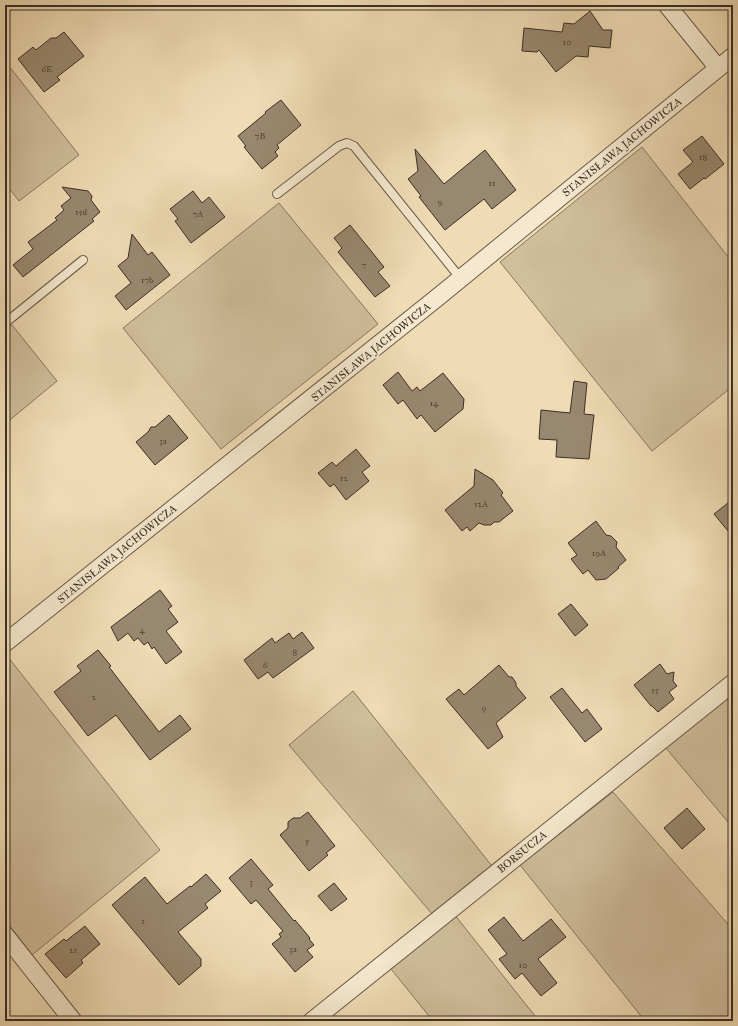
<svg xmlns="http://www.w3.org/2000/svg" width="738" height="1026" font-family="'IM FELL Great Primer',serif">
	<style>
		.green { fill: #d0be9c; stroke: #867662 }
		.building { fill: #998870; stroke: #3b2e27 }
		.lines { fill: none; stroke-linecap: round; stroke-linejoin: round }
		.service-casing { stroke: #68594a; stroke-width: 10 }
		.minor-casing { stroke: #68594a; stroke-width: 19 }
		.service { stroke: #f5e8ce; stroke-width: 8 }
		.minor { stroke: #f5e8ce; stroke-width: 17 }
		.labels { text-anchor: middle; dominant-baseline: central; stroke-width: 4; stroke-linejoin: round; paint-order: stroke }
		.number-label { font-size: 9px; fill: #524439 }
		.street-label { font-size: 11px; fill: #3b2e27; stroke: #f5e8ce }
	</style>
	<rect width="100%" height="100%" fill="#efdbb4"/>
	<filter id="stains"><feTurbulence type="fractalNoise" baseFrequency=".005" numOctaves="4"/><feColorMatrix values="0 0 0 0 .2 0 0 0 0 .09 0 0 0 0 .02 0 0 0 .5 -.17"/></filter>
	<radialGradient id="worn" r=".72"><stop offset=".6" stop-color="#630" stop-opacity="0"/><stop offset="1" stop-color="#630" stop-opacity=".3"/></radialGradient>
	<path class="green" d="M5,61l74,94 -60,46 -14,-18z
		M642,147l91,116v123l-81,65 -152,-189z
		M279,203l99,121 -157,125 -98,-121z
		M12,325l45,56 -52,43v-94z
		M8,657l152,193 -128,105 -27,-35v-260z
		M733,689v139l-68,-81z
		M353,691l139,175 -60,48 -143,-169z
		M613,792l120,138v91h-88l-125,-156z
		M454,914l85,107h-106l-42,-52z"/>
	<path class="building" d="M590,11l13,19h9l-2,18 -21,-2 -1,11 -12,-1 -20,16 -17,-22 -2,2 -15,-1 2,-23 38,4 2,-9 10,1z
		M64,32l20,24 -27,21 3,3 -16,12 -26,-33 15,-12 3,3 15,-12h5z
		M281,100l20,25 -24,20 2,3 -4,4 3,4 -16,13 -18,-22 2,-1 -8,-10 28,-23 -1,-1z
		M702,136l22,28 -19,15 -1,-1 -14,11 -12,-15 15,-12 -10,-12z
		M415,149l29,35 41,-34 31,40 -24,19 -8,-10 -39,31 -26,-33 2,-1 -13,-17 10,-8z
		M62,187l26,4 4,5 -1,4 9,12 -8,7 2,2 -71,56 -10,-12 20,-16 -5,-7 29,-22 -2,-2 9,-8 -3,-4 10,-8z
		M193,191l9,12 7,-6 16,20 -34,26 -16,-22 3,-2 -8,-10z
		M350,225l34,42 -6,5 12,14 -15,11 -37,-45 4,-4 -8,-10z
		M132,234l16,21 4,-3 18,23 -44,35 -11,-14 16,-13 -13,-17 10,-8z
		M398,372l14,19 5,-4 3,4 23,-18 21,26 -1,10 -28,23 -14,-17 -4,4 -14,-19 -5,4 -15,-19z
		M574,381l13,2 -3,31 10,1 -5,44 -33,-2 1,-17 -18,-1 2,-29 29,3z
		M169,415l19,23 -33,27 -19,-23 12,-10 3,-5h4z
		M356,449l14,17 -8,6 7,9 -23,19 -12,-16 -4,3 -12,-14 14,-11 4,4z
		M475,469l18,11 10,13 -2,2 12,16 -14,11h-5l-3,3h-7l-5,-2 -9,8 -3,-4 -5,4 -17,-21 29,-24z
		M733,499v38l-19,-23z
		M596,521l10,14 5,1 6,6 -1,5 10,13 -8,7 1,1 -13,11 -10,1 -8,-10 -5,4 -12,-15 6,-4 -9,-12z
		M160,590l12,16 -4,3 10,13 -12,9 16,21 -16,12 -12,-17 -2,2 -4,-7 -4,3 -6,-7 -4,3 -6,-8 -10,8 -7,-14z
		M571,604l17,21 -13,11 -17,-22z
		M302,632l12,16 -41,30 -5,-6 -10,7 -14,-19 28,-22 3,5 14,-10 4,6z
		M98,650l13,16 -2,1 50,65 21,-17 11,14 -41,31 -34,-45 -28,21 -34,-44 27,-21 -4,-5z
		M660,664l7,10 7,-2 -1,9 4,5 -8,6 5,7 -16,13 -6,-6h-1l-17,-21z
		M499,665l10,12h3l4,6v3l10,12 -30,25 7,14 -15,12 -42,-50 13,-10 5,6z
		M562,688l20,25 5,-4 15,20 -17,13 -35,-45z
		M687,808l18,21 -23,20 -18,-21z
		M308,812l27,34 -9,7 2,2 -19,16 -29,-36 8,-7v-6l5,-4h7z
		M251,859l22,26 -5,4 26,32 1,-1 15,18 -1,1 5,6 -7,5 6,7 -18,15 -23,-28 9,-7 -2,-3 4,-3 -27,-31 -5,4 -22,-26z
		M206,874l15,17 -16,13 3,4 -30,24 23,27v7l-22,19 -67,-80 33,-28 22,27 23,-18 1,1z
		M334,883l13,16 -16,12 -13,-15z
		M504,917l19,24 28,-22 15,18 -28,22 19,24 -16,13 -19,-23 -7,6 -16,-20 8,-5 -19,-24z
		M85,926l15,18 -19,16 2,3 -17,15 -21,-24 19,-15 2,2z"/>
	<g class="lines">
		<g class="service-casing">
			<path id="service" d="M5,9l5,-4
				M277,194l62,-48 8,-3 7,3 107,133
				M5,323l78,-63"/>
		</g>
		<g class="minor-casing">
			<path id="minor" d="M667,5l51,63
				M5,643l433,-346 295,-241
				M5,935l68,86
				M312,1021l421,-338"/>
		</g>
		<use href="#service" class="service"/>
		<use href="#minor" class="minor"/>
	</g>
	<g class="labels">
		<g class="number-label">
			<text x="567" y="41">10</text>
			<text x="47" y="68">6E</text>
			<text x="260" y="135">7B</text>
			<text x="703" y="156">18</text>
			<text x="492" y="182">11</text>
			<text x="440" y="201">9</text>
			<text x="81" y="211">15d</text>
			<text x="198" y="213">7A</text>
			<text x="364" y="264">7</text>
			<text x="147" y="279">17b</text>
			<text x="434" y="402">14</text>
			<text x="163" y="440">3a</text>
			<text x="344" y="477">12</text>
			<text x="481" y="503">12A</text>
			<text x="599" y="552">19A</text>
			<text x="142" y="629">4</text>
			<text x="295" y="651">8</text>
			<text x="265" y="664">6</text>
			<text x="655" y="689">15</text>
			<text x="94" y="696">2</text>
			<text x="484" y="707">9</text>
			<text x="307" y="840">5</text>
			<text x="251" y="881">3</text>
			<text x="143" y="920">1</text>
			<text x="293" y="948">3a</text>
			<text x="73" y="949">21</text>
			<text x="523" y="964">10</text>
		</g>
		<g class="street-label">
			<text transform="translate(622 147) rotate(-39)">STANISŁAWA JACHOWICZA</text>
			<text transform="translate(371 352) rotate(-39)">STANISŁAWA JACHOWICZA</text>
			<text transform="translate(117 554) rotate(-39)">STANISŁAWA JACHOWICZA</text>
			<text transform="translate(522 852) rotate(-39)">BORSUCZA</text>
		</g>
	</g>
	<rect width="738" height="1026" fill="none" stroke="#efdbb4" stroke-width="20"/>
	<rect x="6" y="6" width="726" height="1014" fill="none" stroke="#3b2e27" stroke-width="2"/>
	<rect x="10" y="10" width="718" height="1006" fill="none" stroke="#3b2e27"/>
	<rect width="100%" height="100%" filter="url(#stains)"/>
	<rect width="100%" height="100%" fill="url(#worn)"/>
</svg>
